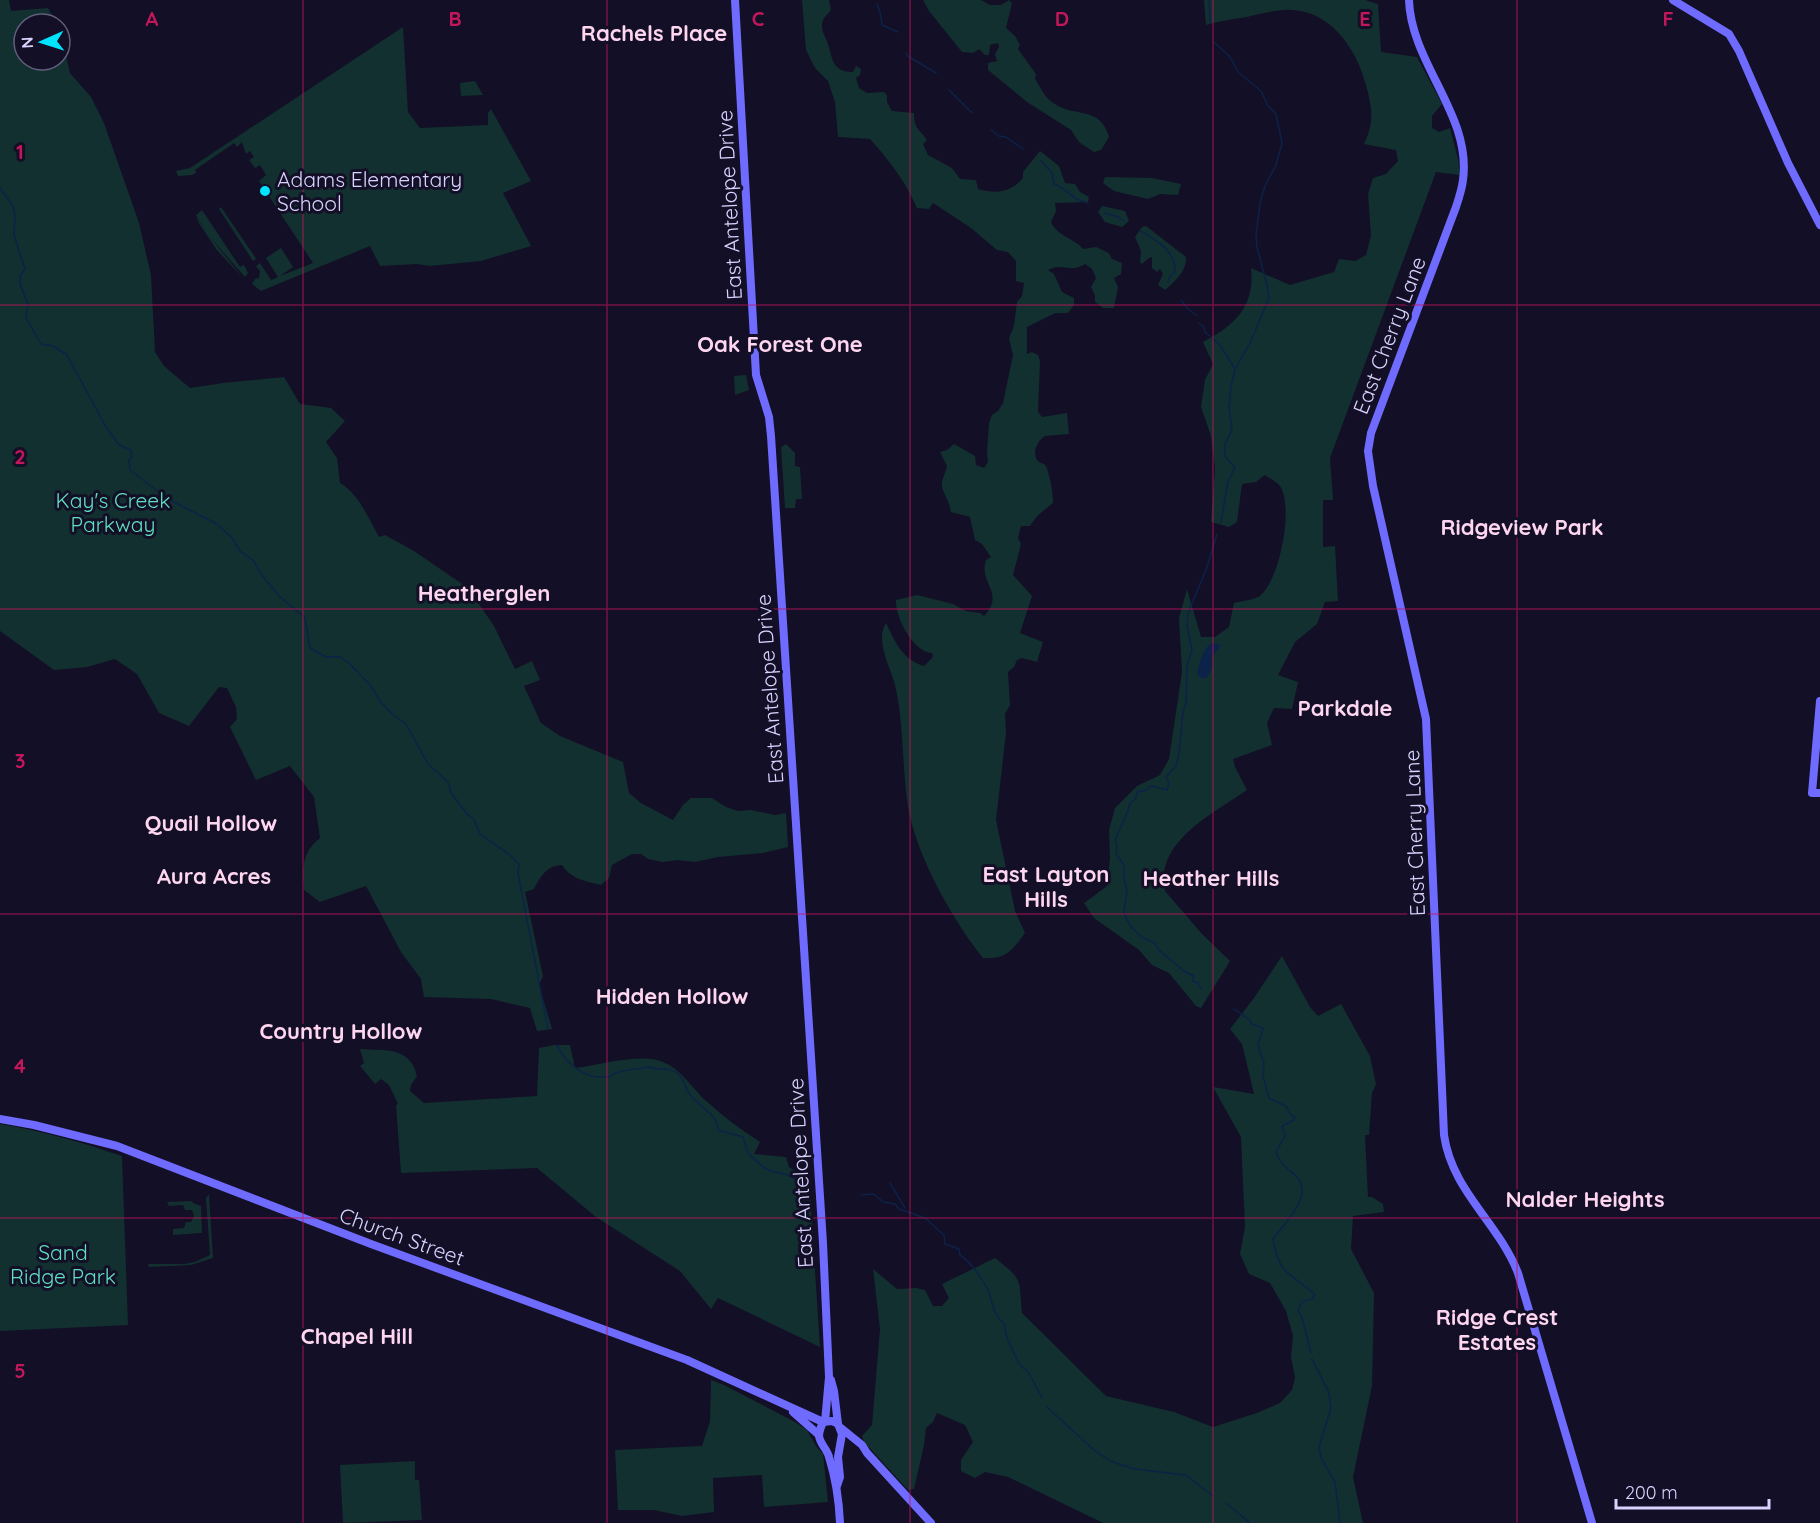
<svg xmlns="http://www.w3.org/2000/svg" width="1820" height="1523" font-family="Quicksand,sans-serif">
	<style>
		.green { fill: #12302f }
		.water { fill: #0c2248 }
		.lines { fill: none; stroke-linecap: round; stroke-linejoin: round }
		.stream { stroke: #0c2248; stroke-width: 1.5 }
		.secondary { stroke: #6f6bff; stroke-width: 8 }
		.grid { fill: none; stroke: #c2185b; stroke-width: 1.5; stroke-opacity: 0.55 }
		.poi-dot { fill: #00e5ff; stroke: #130f26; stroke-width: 2 }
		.labels { text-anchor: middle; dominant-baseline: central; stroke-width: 6; stroke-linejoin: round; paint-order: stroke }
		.poi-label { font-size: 21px; fill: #d9d4ff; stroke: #130f26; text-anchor: start }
		.street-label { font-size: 21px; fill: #d9d4ff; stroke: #130f26 }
		.park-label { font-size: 21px; fill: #5fe0c0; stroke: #130f26 }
		.neighbourhood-label { font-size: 22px; font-weight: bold; fill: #ffd6f0; stroke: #130f26 }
		.grid-label { font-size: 20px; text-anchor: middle; font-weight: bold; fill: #c2185b; stroke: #130f26; stroke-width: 6; stroke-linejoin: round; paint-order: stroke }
	</style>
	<rect width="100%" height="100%" fill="#130f26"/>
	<path class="green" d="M0,0h9l2,11 37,-3 9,16h-33v36h36v-31l10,44 21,24 13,26 35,100 12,52 4,77 9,14 26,22 33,-5 61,-6 16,27 31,4 14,13 -19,21 11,16 3,25c19,11 29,36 39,54l6,-2 29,16 54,37 26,38 21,43 17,-8 8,19 -16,6 17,37 19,13 63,26 6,31 12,10 32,17 10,-15 8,-7h21l14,9 12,4 13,-1 24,5 11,-2 2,34 -25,6 -45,4 -23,5 -18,-2 -14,2 -15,-3 -7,-5h-9l-20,11 -3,13 -8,7c-16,-4 -30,-6 -39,-20 -16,1 -21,11 -28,24l-9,3 18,84 -4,9 13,44 -15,2 -7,-23 -39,-9 -67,-2 -3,-18 -20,-27 -35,-66 -46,16 -16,-12c-2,-21 -2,-38 16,-52l-6,-41 -24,-31 -34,14 -26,-53 7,-8 -1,-12 -9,-19 -8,-1 -30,39 -30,-13 -22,-39 -22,-15 -28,8 -33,3 -54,-39z
		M802,0h27l2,10c-4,6 -9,7 -9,16 0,6 4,12 6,18 5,15 4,28 25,28l3,-6 5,3 -1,6 -4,3 3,10 8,5 17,-1 3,3v7l5,9 22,2c0,16 5,15 13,27l-4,4 5,11 24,13 8,11 16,1 2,9c18,5 32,4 45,-11v-6l17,-21 19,15 6,17 10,1 5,8 9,5 -1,5 -33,1 1,8 -5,11c7,15 23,16 32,27l13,-2 13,6 3,6 10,4 -1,11 -7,4 4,9 -4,21h-11l-8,-6v-7l-4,-8 5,-9 -4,-9 -7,-5c-15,10 -22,-2 -37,6l6,4 8,18 12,6v7l-6,8h-13l-28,14v27l5,-2 6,3 2,6 -2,51 4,5 25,-4 2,21 -24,2c-7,4 -14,17 -7,25 2,2 6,2 8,5 3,6 8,30 7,37 -9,7 -17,13 -23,23h-9l-3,12 3,6 -8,31 19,21 -12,37 23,9 -6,20 -15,-4 -5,2 -3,7 -6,5 2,33 -5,9 1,19 -10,87 19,91 10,22c-12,16 -18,27 -42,25 -30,-37 -67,-103 -75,-151 -6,-39 -4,-80 -12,-118 -4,-20 -22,-47 -10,-66 9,19 17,37 38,43l9,-9 -1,-4c-19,-1 -37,-36 -36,-53l21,-5 36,9 13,7 14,2 4,3c22,-24 -6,-32 2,-56l5,-3 -9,-13 -7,-4 -5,-23 -19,-5c-1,-10 -7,-17 -9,-25 -1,-7 4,-15 5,-21l-7,-14 7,-2 7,-6 21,12 1,9 8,3 4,-6 -1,-9 2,-30 3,-8 6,-4 5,-8 10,-48 -4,-17 5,-12 3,-24 5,-6 2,-13 -8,-2v-20l-8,-9 -11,-2 -26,-22 -38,-25 -4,6 -12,-1c-12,-27 -27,-47 -47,-69l-32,-2 -3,-35 -7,-21 -13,-13 -9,-18z
		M923,0h58l9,5h11l8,-5 3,3 -6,25 9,8 5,9 -2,4 18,25 -1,5c5,7 9,18 17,23 21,17 48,2 57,35l-8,13 -7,2 -15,-10 -8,-12 -44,-28 -39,-32v-7l9,-2 -2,-7 4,-7 -1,-4 -8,2 -1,10h-4l-6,-6 -6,4 -11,-1 -33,-41z
		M1204,0h161l13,4 3,48 36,5 25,47 -10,12v12l7,4 11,-4 8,31 2,16 -24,-3 -106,286 3,42h-10v47l12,-1 3,55 -13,1 -8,22 -22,18 -17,33 20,7 -6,27 -18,-1 -7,15 5,22 -39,14 2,8 12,23c-33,23 -93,52 -82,101l37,43 28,27 -29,47 -5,-2 -27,-33 -17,-8 -13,-15 -45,-32 -10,-15 23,-17 3,-28 -1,-28 6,-22 22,-22 23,-11 9,-16 13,-87 -3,-54 8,-29 14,48h14l14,-10 5,-24c7,-2 20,-3 26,-7 20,-17 34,-89 20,-110 -3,-4 -11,-8 -15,-11l-9,7 -14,2 -5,38 -8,5 -18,-5 4,-54 -4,-32 -10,-29 4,-27 8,-16 -10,-22c32,-17 52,-35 48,-74l39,17 44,-13 5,-13 16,2 11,-6 5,-19 -3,-42 5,-16 13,-4 12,-13 -2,-11 -32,-6c11,-23 8,-38 1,-62 -10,-37 -39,-76 -82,-72 -12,1 -25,4 -36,7 -14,2 -27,4 -41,8z
		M403,27l5,85 12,16 68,-3v-12l3,-4 40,72 -28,12 28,53 -50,15 -51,5 -13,-2 -37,2 -10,-20 -109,45 -9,-7 3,-5 4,-1 1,-7 -4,-5 4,-3 11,17 7,-3 -12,-19 15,-10 12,19 -13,9 33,-13 -54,-82 7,-6 -6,-10 -5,3 -6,-8 5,-3 -4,-6 -4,3 -4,-12 -5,5 -3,-4 -39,27 1,3 -4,2 -14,1 -2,-5 14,-3z
		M475,81l8,14 -22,1 -1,-13z
		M1105,177l47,1 29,6 -3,11 -18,-1 -12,5 -34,-8 -11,-8z
		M1102,206l23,5 4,10 -7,6 -17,-5 -7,-10z
		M221,207l34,50 1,2 -3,2 -34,-52z
		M202,210l38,57 4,-2 4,8 -3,4 -36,-41 34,42 -27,-29 -17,-26 -3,-7 12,18 -12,-19z
		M1146,226l40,31c1,14 -11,24 -21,33l-7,-5 5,-11 -3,-5 -3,3 -5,-4v-11l-3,1 -7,6 -2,-2 1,-11 -6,-14 7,-10z
		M746,375l3,15 -14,5 -1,-19z
		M786,444l9,9v13l5,1 2,32h-6l-1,9h-10l-4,-61z
		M1282,956l28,51 8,9 23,-12 29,52 6,28 -4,9 -3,42h-4l3,62h4l11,7 1,8 -31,4 -2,33 23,44 -2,93 -19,91 10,46h-260l-95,-46 -23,-5 -10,6 -14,-7v-11l12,-18 -8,-17 -28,-12 -4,9 -7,6 -2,17 -10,44 -6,1 -44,-48 -2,-6 10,-11 8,-96 -7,-60 24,20 19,-1 9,2 8,16h9l7,-8 -7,-14 53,-26c28,22 24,20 27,55l84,83 68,16 39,15 44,-14 23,-10 12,-13 3,-12 -4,-21 2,-21 -7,-25 -16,-28 -21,-9 -9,-20 5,-27 -4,-90 -28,-50 41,7 -12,-50 -12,-15 24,-31z
		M554,1045h16l5,23c23,-3 54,-12 77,-9 26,4 36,25 53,41 18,16 35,29 55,42l-6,12 32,3 3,10 20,12 11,168 -102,-49 -7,11 -31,-38 -84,-54 -59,-49 -136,5 -5,-68 2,-1 -9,-19 -8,-6 -6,5 -15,-18 4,-3 -4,-14c25,2 50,-3 57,27l-6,9 -1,6 14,12 113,-7 2,-48z
		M0,1124c42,7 81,18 122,32l6,169 -128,6z
		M209,1194l4,64 -22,7 -42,2 -1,-3h36l11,-2 15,-7 -4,-57z
		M192,1201l1,2 8,3 1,27 -29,2v-6l11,-1 2,-6h5l3,-6 -2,-6h-7l-2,-5 -14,1 -2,-4z
		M711,1380l13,5 71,37 12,8 9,16 7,8 5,48 -64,5 -2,-32 -49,3 1,34 -32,4 -28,-6h-36l-3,-60 87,-4 8,-25z
		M415,1461v19h4l3,40 -79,3 -3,-58z"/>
	<path class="water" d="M1212,643l7,1 1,3 -8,10c0,10 1,13 -6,21h-5l-4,-5c3,-10 5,-24 15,-30z"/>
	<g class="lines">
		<path class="stream" d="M1209,0l1,23
			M877,4l3,8 2,13 16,7
			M1214,42l16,15 9,16 22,18 7,15 8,8 6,29 -6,22 -11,21 -5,17 -4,32 1,12 10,38 2,13 -19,45 -15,26 -4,17 -2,22 3,22 -7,14v12l10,12 -7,13 -7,41
			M906,53l3,4 27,16
			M949,90l23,23
			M991,130l8,6 7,1 17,12
			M1041,161l11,12 2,11c9,3 14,9 21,14 4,3 8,2 13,6
			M0,188l13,18 2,10 -1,19 11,34 -5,7v8l8,20 -2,14 15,26 12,2 14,9 39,72 13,18 12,5 1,6 -3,4 1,10 38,29 49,25 15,14 8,13 14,10 6,12 19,23 26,22 5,30 16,9h14l9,6 22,23 9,15 13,14 13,9 22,40 20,18 3,11 17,22 6,4 6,15 30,21 9,9 -1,9 30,156
			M1105,213l13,4 6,4
			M1141,231c17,10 35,20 34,41l-5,4 -2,6
			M1181,300l6,8 9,7
			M1199,323l5,4 1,5 15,13 15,24
			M1201,989l-3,-6 -6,-2 2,-5 -10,-5 -25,-21 -4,-7 -12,-5 -11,-10 -5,-8 -3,-8 3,-22 -3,-12v-13l-8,-11 1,-9 -2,-5 13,-29 2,-8 6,-5 1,-6 9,-2 5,-4 16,4 2,-7 -3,-6 10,-11 3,-12 4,-42 3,-9 1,-38 5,-15 -5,-24 1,-13 18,-43 11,-36
			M1234,1009l16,11 2,4 11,4 -5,17 6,18 -1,13 6,22 17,8 4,8 5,3 -1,3 -12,6 3,10 -9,16c3,12 13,17 21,25 17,19 -13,47 -24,62 7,39 17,32 42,56l-3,4c-9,1 -11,3 -14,12l4,6 9,36
			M557,1045c8,18 29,35 50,32 8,-1 1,-1 9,-4 10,-4 23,-4 33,-6 10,4 18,-1 28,6 8,6 8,17 15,24 10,12 24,15 26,33l25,7 5,16 15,14 8,4 14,3 23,11
			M890,1183l15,25
			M861,1195l13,-1 9,8 12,2 4,5 26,9 19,17 1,9 14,5 1,6c10,6 21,22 27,33 6,12 5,27 17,35l3,15 12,26 10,9 13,25
			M1312,1359l17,34 2,15 -12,39 2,11 14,24 5,41
			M1047,1407l47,43 16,11 24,8 52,6 27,21
			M1226,1503l24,20"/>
		<path class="secondary" d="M735,0l21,375 13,42 2,19 52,807 6,134 -4,45
			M1409,0c2,64 63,115 54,180 -1,9 -4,18 -7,27l-85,226 -3,18 5,35 53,233 18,416c8,56 54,87 74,138l74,250
			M1673,0l56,34 10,17 49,112 32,62
			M1820,701l-8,92h8
			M0,1119l34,6 83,21 254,98 316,116 136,62
			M831,1380l3,11 4,33 4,10 -4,23 2,20 -3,9
			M793,1412l26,23
			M838,1424l-6,-3 -9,1c-2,5 -4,9 -4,14 1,8 8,13 10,21 7,22 10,43 11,66
			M841,1428l21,17 5,8 64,70"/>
	</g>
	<path class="grid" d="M303,0v1523M607,0v1523M910,0v1523M1213,0v1523M1517,0v1523M0,305h1820M0,609h1820M0,914h1820M0,1218h1820"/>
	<circle class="poi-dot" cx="265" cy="191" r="6"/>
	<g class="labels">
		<g class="poi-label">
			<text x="277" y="179">Adams Elementary<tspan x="277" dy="24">School</tspan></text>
		</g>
		<g class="street-label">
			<text transform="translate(729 205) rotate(-93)">East Antelope Drive</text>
			<text transform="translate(1389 335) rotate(-69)">East Cherry Lane</text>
			<text transform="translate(769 689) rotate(-94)">East Antelope Drive</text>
			<text transform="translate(1414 833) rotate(-92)">East Cherry Lane</text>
			<text transform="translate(800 1173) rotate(-93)">East Antelope Drive</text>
			<text transform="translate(402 1236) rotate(20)">Church Street</text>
		</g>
		<g class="park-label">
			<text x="113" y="500">Kay's Creek<tspan x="113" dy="24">Parkway</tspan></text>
			<text x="63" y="1252">Sand<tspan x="63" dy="24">Ridge Park</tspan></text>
		</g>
		<g class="neighbourhood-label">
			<text x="654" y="33">Rachels Place</text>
			<text x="780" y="344">Oak Forest One</text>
			<text x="1522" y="527">Ridgeview Park</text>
			<text x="484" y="593">Heatherglen</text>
			<text x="1345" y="708">Parkdale</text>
			<text x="211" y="823">Quail Hollow</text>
			<text x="1046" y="874">East Layton<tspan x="1046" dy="25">Hills</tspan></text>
			<text x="214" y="876">Aura Acres</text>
			<text x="1211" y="878">Heather Hills</text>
			<text x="672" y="996">Hidden Hollow</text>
			<text x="341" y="1031">Country Hollow</text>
			<text x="1585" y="1199">Nalder Heights</text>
			<text x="1497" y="1317">Ridge Crest<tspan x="1497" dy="25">Estates</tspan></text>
			<text x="357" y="1336">Chapel Hill</text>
		</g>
	</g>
	<g class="grid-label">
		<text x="152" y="26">A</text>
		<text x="455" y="26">B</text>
		<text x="758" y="26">C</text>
		<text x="1062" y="26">D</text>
		<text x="1365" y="26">E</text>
		<text x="1668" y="26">F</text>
		<text x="20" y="159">1</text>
		<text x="20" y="464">2</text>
		<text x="20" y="768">3</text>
		<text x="20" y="1073">4</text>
		<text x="20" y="1378">5</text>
	</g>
	<g transform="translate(42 42) rotate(267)"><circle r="28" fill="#130f26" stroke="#625e7d" stroke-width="1.5"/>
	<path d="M0-4.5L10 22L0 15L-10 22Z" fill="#00e5ff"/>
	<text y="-9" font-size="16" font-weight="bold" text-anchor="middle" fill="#d9d4ff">N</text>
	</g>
	<path d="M1616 1499v9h153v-9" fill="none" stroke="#d9d4ff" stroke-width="3"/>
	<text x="1625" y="1499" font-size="18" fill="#d9d4ff" stroke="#130f26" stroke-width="4.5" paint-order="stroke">200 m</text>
</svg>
